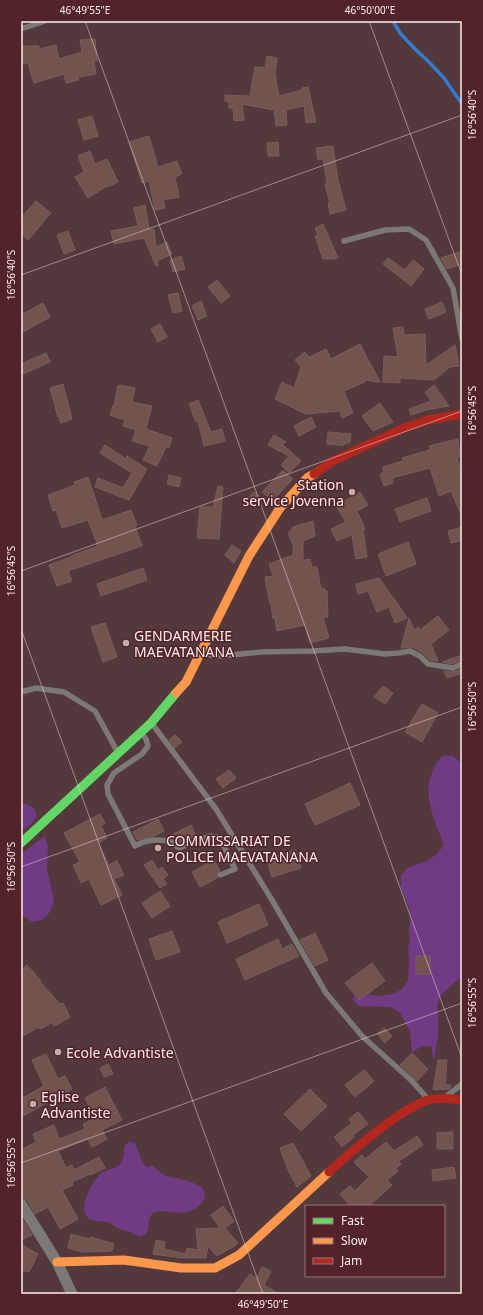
<svg xmlns="http://www.w3.org/2000/svg" width="483" height="1315" font-family="'Noto Sans',sans-serif">
	<style>
		.green { fill: #713a84 }
		.lines { fill: none; stroke-linecap: round; stroke-linejoin: round }
		.stream { stroke: #367acc; stroke-width: 3.5 }
		.building { fill: #73534e; stroke: #755f5e }
		.lane { stroke: #7c7873; stroke-width: 5.5 }
		.street { stroke: #7c7873; stroke-width: 11 }
		.fast { stroke: #63d668; stroke-width: 9 }
		.slow { stroke: #ff974d; stroke-width: 9 }
		.jam { stroke: #b3261e; stroke-width: 9 }
		.ticks { fill: none; stroke: #feebec; stroke-width: 1; stroke-opacity: 0.45 }
		.poi-dot { fill: #c2adae; stroke: #522429; stroke-width: 1.5 }
		.labels { text-anchor: middle; dominant-baseline: central; stroke-width: 3; stroke-linejoin: round; paint-order: stroke }
		.poi-label { font-size: 14px; fill: #feebec; stroke: #522429; text-anchor: start }
		.neatline { fill: none; stroke: #feebec; stroke-width: 1.5 }
		.ticks-label { font-size: 10px; text-anchor: middle; fill: #feebec }
	</style>
	<rect width="100%" height="100%" fill="#53393b"/>
	<path class="green" d="M442,756h11l9,8v212l-21,19 -4,10 1,10v21l-4,24 -3,-14h-10l-9,7 -2,-22 -10,-18 -9,-6 -32,-1 -7,-7 8,-8 10,4 11,1 11,-2 9,-4 7,-9 1,-21 -1,-11 2,-11 -1,-10 2,-10 -2,-11 -8,-19v-12l6,-8 20,-7 10,-7 7,-9c-12,-32 -27,-58 -2,-89z
		M21,803c9,1 20,7 13,18 -3,4 -9,7 -13,11z
		M45,836l3,11 -1,22 7,32 -4,11 -8,8 -10,2 -11,-8v-60z
		M129,1142l6,1 8,20 4,4 5,-2c4,3 8,8 12,10 10,4 52,7 38,27 -16,22 -42,1 -51,13 -3,5 -2,13 -4,18 -9,6 -10,2 -19,-2 -3,-1 -7,-1 -9,-2 -4,-2 -7,-5 -11,-7 -6,-1 -16,0 -21,-5 -9,-10 6,-38 15,-44 6,-4 15,-4 19,-10 3,-4 3,-13 4,-18z"/>
	<g class="lines">
		<path class="stream" d="M393,21l7,12 15,16 13,12 16,17 18,26"/>
	</g>
	<path class="building" d="M95,39l2,22h-3l2,13 -18,3 1,3 -13,3 -2,-9 -30,9 -6,-20h-6l-1,-17h18v3l17,-4 3,14 23,-7 -2,-12z
		M267,56l10,2 -2,16 4,22 23,-6v-2l6,-1 8,35 -10,1 -2,-17 -18,4 1,15 -11,1 -2,-16 -32,-6 2,16 -10,1 -1,-13h-4v-6l-4,-1v-6l25,1 5,-29 10,1z
		M92,116l6,20 -14,4 -6,-20z
		M149,136l9,31 19,-6 5,13 -7,3 4,20 -16,3 2,8 -10,2 -6,-29 -7,2 -13,-41z
		M278,142l1,14h-11l-1,-13z
		M333,146l5,34 8,30 -16,4 -2,-11h2l-5,-19 2,-1 -4,-24 -5,1 -2,-12z
		M90,151l5,13 12,-5 11,23 -11,5v-1l-19,12 -13,-21 9,-5 -6,-16z
		M36,201l15,12 -23,27 -7,-6v-16z
		M145,205l4,24h5l2,18 11,-5 5,12 -15,7 1,4 -2,1 -12,-28 -30,6 -3,-13 27,-5 -4,-18z
		M323,224l15,34 -6,1h-9l-8,-23 3,-1 -3,-7z
		M68,231l7,19 -11,4 -7,-19z
		M462,251v13l-15,5 -6,-11z
		M181,256l4,13 -12,3 -3,-12z
		M388,258l17,12 8,-10 11,9 -13,17 -28,-22z
		M217,280l13,16 -9,7 -13,-16z
		M178,293l4,18 -9,2 -5,-18z
		M201,301l6,15 -9,4 -6,-14z
		M442,302l4,10 -17,7 -4,-10z
		M43,303l7,14 -29,16v-18z
		M160,324l7,13 -9,5 -7,-13z
		M403,327l1,8 21,-1 1,31 29,-20 4,21 -9,1 -16,13 -34,-2v5l-17,-1 1,-26 14,1 -5,-29z
		M360,344l20,38 -17,-2 2,2 -21,9 9,22 -11,5 -2,-7 -34,3 -31,-15 7,-17 12,6 7,-21 -6,-7 10,-8 4,5 17,-8 5,10z
		M46,353l4,9 -27,12 -2,-6v-4z
		M63,384l9,35 -11,4 -2,-6h-1l-8,-29z
		M118,385l17,3 -3,14 20,4 -6,23 26,9 -3,10 -3,-1 -9,19 -14,-6 7,-14 -18,-5 4,-11 -13,-4 2,-6 -15,-5 3,-10 1,1z
		M434,385l15,21 -23,4 -15,5 -2,-6 22,-8 -6,-9z
		M198,400l13,32 11,-3 3,12 -21,5 -6,-25 -2,1 -7,-18z
		M380,403l13,19 -20,9 -11,-15z
		M311,417l5,10 -17,9 -5,-10z
		M328,432l23,2 -1,8 -9,4 -1,-1 -13,-1z
		M274,435l12,7 -4,2 19,17 -12,12 -8,-8 8,-9 -21,-11z
		M458,439l2,18h-3l5,15v45l-11,-26 -12,5 -9,-28 -38,10 1,5 -9,3 -4,-12 4,-2 -1,-5 20,-6 -1,-3 28,-8 -1,-4z
		M105,445l21,14 1,-3 20,13 -18,31 -34,-13 3,-9 25,10 9,-15 -32,-20z
		M283,470l10,9 -21,22 -10,-9z
		M169,475l12,3 -2,9 -12,-3z
		M88,477l14,42h3l26,-9 6,15 -2,1 7,20 -74,25 4,10 -15,5 -8,-21 22,-8v-1l27,-10 -10,-26 -26,8 -6,-18 -3,1 -5,-16 27,-10 -1,-3z
		M218,486l5,1 -4,52 -22,-1 3,-31h13z
		M254,492l7,6 -7,9 -8,-6z
		M360,492l8,13 -11,6 8,18 -2,1 4,27 -11,2 -4,-24 -15,6 -6,-12 15,-7 -10,-16z
		M427,498l4,13 -31,11 -5,-13z
		M313,521l2,15 -12,5v19l7,-1 2,8h5l4,22 3,-1 1,3h2l1,26h-5l6,21 -19,5 -5,-18 -28,6 -2,-13 -2,1 -2,-15h-1l-5,-27 8,-1 -4,-12 24,-9v-11l-5,-10 5,-7z
		M462,527v11h-3l1,3 -9,2 -3,-12z
		M408,542l8,22 -30,12 -8,-22z
		M232,545l9,6 -7,12 -9,-8z
		M143,568l4,12 -46,16 -4,-12z
		M379,578l18,25 10,15 -12,5 -6,-16 -12,5 -9,-21 -10,3 -2,-10z
		M438,616l11,14 -18,14 7,17 -8,-1 -8,-8 -10,-5 -11,1 8,-30 5,12 4,-3 2,3z
		M105,623l12,34 -14,5 -12,-35z
		M462,655v5l-10,4 -10,-2z
		M462,669v4l-15,5 -3,-7 9,1z
		M383,686l10,7 -8,11 -11,-7z
		M422,704l16,9 -16,29 -17,-10z
		M175,735l7,7 -7,6 -6,-8z
		M229,770l7,8 -13,10 -7,-9z
		M350,783l10,22 -45,20 -10,-21z
		M100,814l5,9 -4,3 6,12 -9,5 11,22 8,-4 7,14 -10,4 8,16 -21,10 -12,-26 -8,4 -8,-18 7,-3 -16,-29z
		M158,819l6,12 -10,5 -17,4 -4,-8z
		M191,825l5,12 -17,6 -9,-6v-1z
		M295,850l6,18 -29,9 -5,-18z
		M152,860l6,10 4,-3 6,8 -5,4 4,5 -7,4 -16,-23z
		M214,860l6,11 -4,3 1,4 -17,9 -8,-15z
		M160,891l10,15 -18,12 -10,-15z
		M259,904l9,21 -41,18 -9,-21z
		M172,931l8,21 -24,8 -7,-21z
		M315,933l13,27 -13,6 -15,-26z
		M278,939l4,10 10,-5 7,12 -54,24 -9,-21z
		M416,956h14v18h-14z
		M372,963l13,18 -26,19 -14,-17z
		M27,965l14,16 -1,1 20,22 3,-1 7,14 -16,9 -2,-3 -12,6 -1,-2 -18,10v-67z
		M384,1028l8,8 -7,7 -8,-9z
		M412,1053l16,16 -11,12 -17,-16z
		M46,1054l12,25 7,-3 7,13 -51,28v-18l23,-13 -12,-26z
		M438,1060h9l-2,24 6,1 -1,3 -1,1 -16,1z
		M108,1064l5,10 -9,3 -4,-9z
		M364,1070l10,11 -19,16 -10,-12z
		M105,1087l17,33 -20,10 5,9 -15,8 -4,-8 -30,12 8,17 6,-3 2,5 25,-13 6,11 -15,7v-1l-18,8 1,3 -11,5 16,29 -18,10 -12,-22 -13,7 -8,-14 -6,-3v-47l15,-8 -3,-8 21,-9 5,14 26,-10 -2,-5 11,-5 -3,-6 1,-1 -7,-14z
		M310,1089l17,17 -26,25 -17,-17z
		M358,1112l10,12 -15,11 1,2 -12,10 -8,-10 18,-14 -3,-4z
		M453,1132v17h-16v-16z
		M417,1136l6,9 -24,16 2,3 -5,5 2,2 -11,9 5,5 -23,21h-19l-10,-12 10,-8 5,5 14,-14 -15,-15 8,-7 3,4 21,-17 8,9z
		M293,1143l18,33 -14,11 -8,-15 -9,-24z
		M454,1167l2,11 -23,3 -1,-11z
		M223,1206l11,15 -9,7 13,15 -5,4 -16,9 -9,-10 -2,12h-24l-29,-4 3,-14 9,2 -1,7 22,5 1,-6 11,2 -2,-21 24,-1 -9,-13z
		M21,1217l11,18 -11,5z
		M71,1234l19,5 1,-2 23,7 -2,7 -30,1 -14,-4z
		M21,1244l17,10 -9,18 -8,-2z
		M262,1267l9,4 -7,14 15,9h-44l15,-20 7,4z"/>
	<g class="lines">
		<path class="lane" d="M21,29l24,-8
			M344,241l41,-11 24,-1 17,11 27,48 9,51
			M201,654l20,2 40,-4 51,-1 33,-2 40,5 14,-1 11,-2 10,5 8,8 25,4 9,-4
			M21,692l15,-4 28,4 31,19 22,40
			M153,725l63,84 56,91 54,93 36,43 50,45 15,17
			M142,734l4,5 2,7 -6,8 -28,19 -7,12 1,9 27,52c9,-6 25,-8 36,-4 2,1 5,5 8,6l31,-12 10,2 15,31 -15,6
			M448,1095l14,-11"/>
		<path class="street" d="M21,1204l36,58 15,32"/>
		<path class="fast" d="M21,843l130,-120 25,-30"/>
		<path class="slow" d="M176,693l10,-11 63,-126 31,-48 27,-30 7,-4
			M57,1262l67,-2 57,8h34l24,-13 90,-83"/>
		<path class="jam" d="M314,474l19,-13 71,-33 24,-8 34,-6
			M329,1172c23,-21 46,-41 72,-58 8,-5 18,-11 27,-14 11,-3 23,-1 34,0"/>
	</g>
	<path class="ticks" d="M85,21l377,1037M369,21l93,254M21,275l441,-160M21,571l441,-160M21,629l242,665M21,867l441,-160M21,1163l441,-160"/>
	<g class="poi-dot">
		<circle cx="352" cy="492" r="4"/>
		<circle cx="126" cy="643" r="4"/>
		<circle cx="158" cy="848" r="4"/>
		<circle cx="58" cy="1052" r="4"/>
		<circle cx="33" cy="1104" r="4"/>
	</g>
	<g class="labels">
		<g class="poi-label">
			<text x="344" y="484" text-anchor="end">Station<tspan x="344" dy="16">service Jovenna</tspan></text>
			<text x="134" y="635">GENDARMERIE<tspan x="134" dy="16">MAEVATANANA</tspan></text>
			<text x="166" y="840">COMMISSARIAT DE<tspan x="166" dy="16">POLICE MAEVATANANA</tspan></text>
			<text x="66" y="1052">Ecole Advantiste</text>
			<text x="41" y="1096">Eglise<tspan x="41" dy="16">Advantiste</tspan></text>
		</g>
	</g>
	<rect width="483" height="1315" fill="none" stroke="#522429" stroke-width="44"/>
	<rect x="305" y="1205" width="140" height="72" fill="#522429" stroke="#977477"/>
	<rect x="313" y="1218" width="20" height="6" fill="#63d668" stroke="#977477"/>
	<text x="341" y="1225" font-size="12" fill="#feebec">Fast</text>
	<rect x="313" y="1238" width="20" height="6" fill="#ff974d" stroke="#977477"/>
	<text x="341" y="1245" font-size="12" fill="#feebec">Slow</text>
	<rect x="313" y="1258" width="20" height="6" fill="#b3261e" stroke="#977477"/>
	<text x="341" y="1265" font-size="12" fill="#feebec">Jam</text>
	<rect x="22" y="22" width="439" height="1271" class="neatline"/>
	<g class="ticks-label">
		<text x="85" y="14">46°49'55"E</text>
		<text x="370" y="14">46°50'00"E</text>
		<text transform="translate(472 115) rotate(-90)" y="4">16°56'40"S</text>
		<text transform="translate(11 275) rotate(-90)" y="4">16°56'40"S</text>
		<text transform="translate(472 411) rotate(-90)" y="4">16°56'45"S</text>
		<text transform="translate(11 571) rotate(-90)" y="4">16°56'45"S</text>
		<text transform="translate(472 707) rotate(-90)" y="4">16°56'50"S</text>
		<text transform="translate(11 867) rotate(-90)" y="4">16°56'50"S</text>
		<text transform="translate(472 1003) rotate(-90)" y="4">16°56'55"S</text>
		<text transform="translate(11 1163) rotate(-90)" y="4">16°56'55"S</text>
		<text x="263" y="1308">46°49'50"E</text>
	</g>
</svg>
